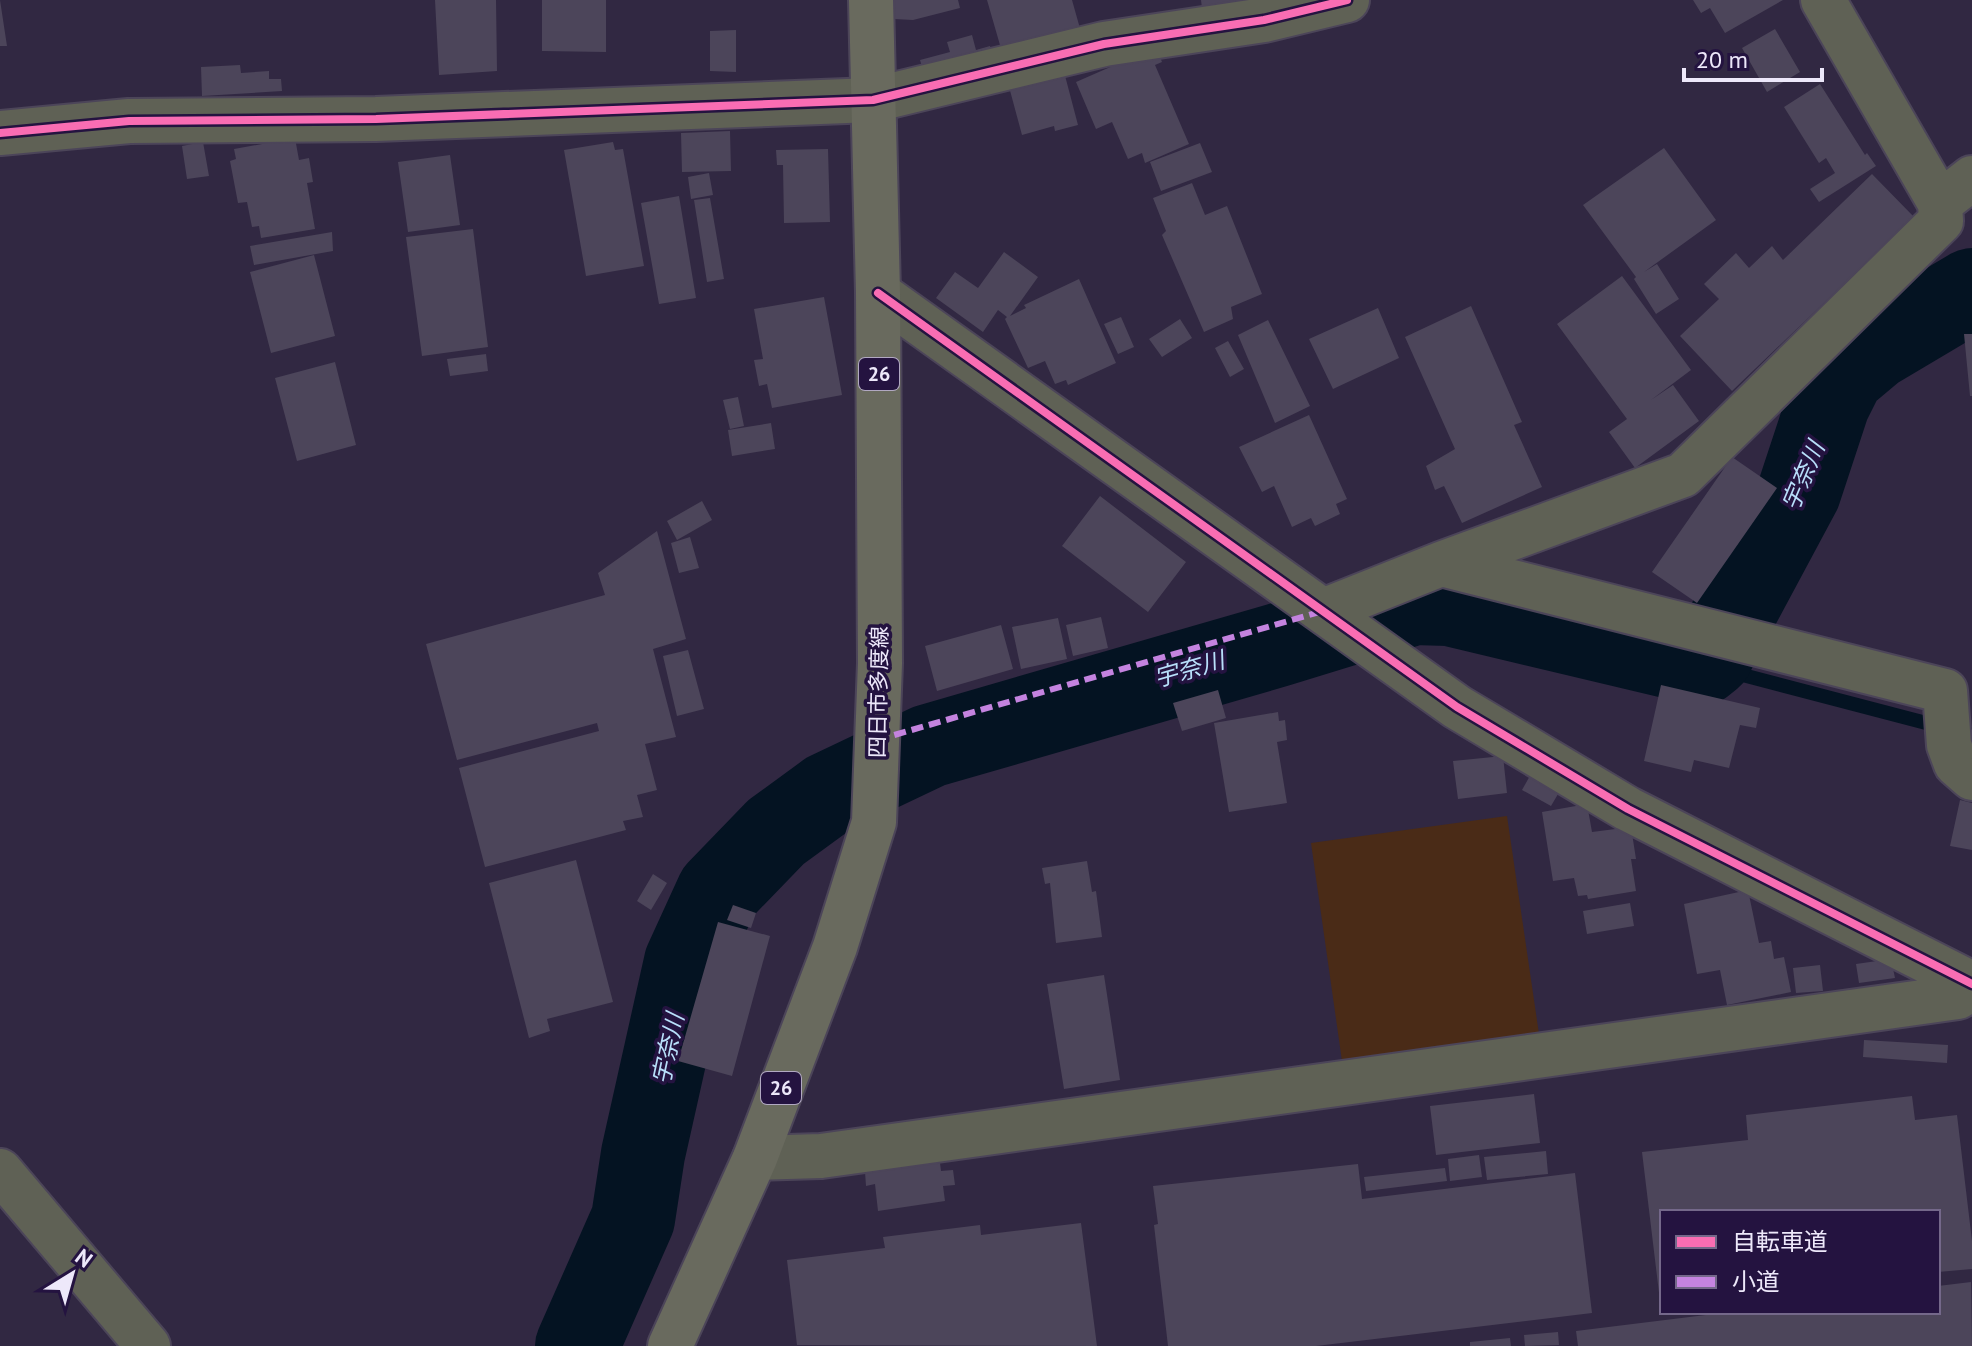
<svg xmlns="http://www.w3.org/2000/svg" width="1972" height="1346" font-family="'PT Sans','Noto Sans JP',sans-serif">
	<style>
		.green { fill: #4a2b17 }
		.lines { fill: none; stroke-linecap: round; stroke-linejoin: round }
		.stream { stroke: #041322; stroke-width: 14 }
		.river { stroke: #041322; stroke-width: 84 }
		.building { fill: #4c455a }
		.minor-casing { stroke: #4c4559; stroke-width: 48 }
		.major-casing { stroke: #4c4559; stroke-width: 48 }
		.minor { stroke: #5f6155; stroke-width: 44 }
		.major { stroke: #696a5e; stroke-width: 44 }
		.quiet { stroke: #c483df; stroke-width: 6; stroke-dasharray: 12 6; stroke-linecap: butt }
		.cycleway-casing { stroke: #241340; stroke-width: 13 }
		.cycleway { stroke: #f96db3; stroke-width: 8 }
		.labels { text-anchor: middle; dominant-baseline: central; stroke-width: 7; stroke-linejoin: round; paint-order: stroke }
		.shield { fill: #241340; stroke: #b1a8c2; stroke-width: 2 }
		.shield-label { font-size: 20px; font-weight: bold; fill: #ede8fa }
		.street-label { font-size: 22px; fill: #ede8fa; stroke: #241340 }
		.water-label { font-size: 24px; font-style: italic; fill: #b8dffa; stroke: #241340 }
	</style>
	<rect width="100%" height="100%" fill="#312842"/>
	<path class="green" d="M1507,816l32,218 -197,27 -31,-218z"/>
	<g class="lines">
		<path class="stream" d="M1701,664l271,71"/>
		<path class="river" d="M577,1346l56,-127 10,-65 43,-192 32,-70 58,-60 52,-38 101,-48 349,-101 136,-42 35,1 252,60 10,-8 88,-164 29,-88 15,-30 31,-26 98,-58"/>
	</g>
	<path class="building" d="M0,0l7,46h-7z
		M435,0h61l1,71 -58,4z
		M542,0h64v52l-64,-1z
		M894,0h64l2,8 -47,12 -19,-1z
		M987,0h85l9,32 -77,27z
		M1201,0h43l-2,11 -39,5z
		M1693,0h90l-58,33 -15,-25 -9,5z
		M1775,29l25,43 -33,20 -25,-44z
		M736,30v42l-26,-1v-40z
		M972,35l4,15 14,-4 5,17 -68,20 -7,-23 30,-8 -3,-10z
		M1156,47l6,15 -7,3 34,79 -44,19 -3,-10 -14,6 -16,-37 -16,7 -20,-47z
		M240,65l1,8 28,-2v8h12l1,12 -80,5 -1,-29z
		M1063,68l15,57 -23,6 -1,-5 -32,9 -14,-52z
		M1820,84l45,71 2,-2 9,13 -57,36 -9,-13 25,-16 -9,-15 -7,5 -35,-56z
		M730,131l1,40 -49,1 -1,-39z
		M295,138l4,22 10,-2 4,24 -6,1 8,46 -54,9 -2,-12 -7,1 -5,-25 -9,1 -8,-42 6,-2 -2,-10z
		M203,142l6,34 -22,3 -5,-33z
		M613,142l2,8 8,-1 21,117 -58,10 -22,-126z
		M1200,143l12,29 -51,19 -11,-29z
		M1664,148l52,72 -72,52 13,-8 22,35 -23,15 -22,-35 2,-2 -53,-72z
		M828,149l2,73 -46,1 -1,-58h-6l-1,-15z
		M450,155l10,70 -52,7 -10,-70z
		M709,173l4,22 -22,4 -3,-22z
		M1872,174l42,43 -182,174 -52,-55 39,-37 -15,-15 32,-31 13,15 23,-22 11,14z
		M1192,183l13,32 22,-9 35,88 -31,13 2,12 -29,13 -42,-97 4,-4 -13,-33z
		M679,196l17,102 -37,6 -18,-101z
		M710,198l14,81 -17,3 -13,-82z
		M473,229l15,118 -66,9 -16,-119z
		M332,232l1,19 -79,14 -4,-19z
		M1004,252l34,25 -28,39 16,-8 -2,-3 55,-26 37,84 -48,22 -2,-5 -11,4 -10,-23 -17,7 -23,-49 2,-2 -9,-7 -15,22 -47,-34 19,-26 23,16z
		M314,255l21,81 -64,17 -21,-81z
		M1622,276l69,94 -40,30 22,-15 26,36 -64,47 -26,-36 18,-13 -70,-95z
		M824,297l18,98 -70,13 -5,-24 -8,2 -5,-26 9,-1 -9,-50z
		M1471,306l51,116 -8,3 28,62 -80,36 -18,-37 -9,4 -9,-24 29,-17 -50,-112z
		M1378,308l21,50 -66,31 -24,-50z
		M1121,317l13,30 -16,7 -14,-30z
		M1180,319l12,19 -30,19 -13,-18z
		M1268,320l42,86 -35,17 -37,-88z
		M1964,334h8v62h-2z
		M1228,341l16,28 -14,8 -15,-29z
		M486,354l2,17 -38,5 -3,-17z
		M335,362l21,83 -59,16 -22,-83z
		M738,397l6,29 -14,3 -7,-29z
		M1309,415l38,84 -11,5 4,10 -25,12 -4,-8 -19,9 -18,-41 -12,6 -23,-45z
		M771,423l4,26 -43,7 -4,-26z
		M1732,457l45,31 -80,115 -45,-31z
		M1100,496l86,66 -38,50 -86,-66z
		M702,501l10,19 -35,20 -10,-19z
		M657,531l29,108 -33,10 23,88 -31,7 12,46 -20,5 6,22 -20,4 3,9 -141,37 -26,-99 140,-37 -2,-8 -140,37 -31,-116 179,-49 -7,-22z
		M690,537l9,31 -20,5 -8,-30z
		M1101,617l7,31 -35,8 -7,-31z
		M1058,618l9,41 -46,10 -9,-42z
		M1001,625l12,44 -76,22 -12,-45z
		M688,650l16,59 -27,7 -14,-60z
		M1661,685l99,23 -4,20 -16,-3 -11,43 -35,-8 -3,12 -47,-11z
		M1218,690l8,28 -44,13 -9,-28z
		M1278,712l1,9 6,-1 2,20 -10,2 10,61 -58,9 -15,-89z
		M1503,756l4,37 -49,6 -5,-38z
		M1532,772l29,17 -10,17 -29,-16z
		M1960,800l12,3v47l-22,-4z
		M1587,804l5,28 39,-5 5,32h-5l5,32 -48,8 -1,-4 -9,1 -4,-18 -21,3 -11,-69z
		M576,860l37,142 -66,17 3,12 -21,7 -40,-155z
		M1087,861l5,31 4,-1 6,46 -46,6 -6,-60 -5,1 -3,-16z
		M653,874l14,9 -16,27 -14,-9z
		M1748,890l11,53 12,-2 3,18 10,-2 7,35 -64,13 -7,-35 -23,4 -13,-70z
		M1630,903l4,23 -47,8 -4,-23z
		M733,905l23,8 -5,15 -24,-8z
		M718,922l52,14 -38,140 -54,-15z
		M1891,959l4,19 -36,5 -3,-19z
		M1820,965l3,26 -27,2 -3,-25z
		M1104,975l16,105 -56,9 -17,-105z
		M1864,1040l84,5 -1,18 -84,-6z
		M1534,1094l6,49 -104,12 -6,-49z
		M1912,1096l3,24 42,-5 15,126v28l-34,3v-60h-276l-2,89 -18,-149 106,-12 -2,-25z
		M1546,1151l2,23 -61,6 -3,-23z
		M1479,1155l3,22 -32,4 -2,-22z
		M940,1163l1,8 12,-1 2,15 -12,1 2,15 -67,10 -3,-27 -9,2 -1,-14z
		M1358,1164l4,35 213,-26 17,140 -276,33h-148l-14,-121 4,-1 -5,-38z
		M1445,1168l2,13 -81,10 -2,-14z
		M1081,1223l16,123 -300,-1 -10,-85 98,-12 -2,-11 97,-12 1,10z
		M1971,1282l1,64h-394l-2,-15 154,-19h208v-26z
		M1558,1332l1,13 -34,1 -1,-11z
		M1510,1338l1,8h-41v-4z"/>
	<g class="lines">
		<g class="minor-casing">
			<path id="minor" d="M0,133l129,-12 247,-2 497,-19 231,-56 160,-24 83,-20
				M1940,203l32,-25
				M878,293l579,414 171,102 344,175
				M1441,564l504,127 4,54 7,19 16,14
				M1323,611l118,-47 242,-89 258,-254 -1,-18 -117,-203
				M755,1158l66,-2 1137,-159 11,-15
				M0,1171l148,175"/>
		</g>
		<g class="major-casing">
			<path id="major" d="M670,1346l85,-188 80,-211 39,-125 6,-159 -2,-370 -7,-293"/>
		</g>
		<use href="#minor" class="minor"/>
		<use href="#major" class="major"/>
		<path class="quiet" d="M877,740l446,-129"/>
		<g class="cycleway-casing">
			<path id="cycleway" d="M0,133l129,-12 247,-2 497,-19 231,-56 160,-24 83,-20
				M878,293l579,414 171,102 344,175"/>
		</g>
		<use href="#cycleway" class="cycleway"/>
	</g>
	<g class="labels">
		<g class="shield">
			<rect x="859" y="358" width="40" height="32" rx="6"/>
			<rect x="761" y="1072" width="40" height="32" rx="6"/>
		</g>
		<g class="shield-label">
			<text x="879" y="374">26</text>
			<text x="781" y="1088">26</text>
		</g>
		<g class="street-label">
			<text transform="translate(878 692) rotate(-89)">四日市多度線</text>
		</g>
		<g class="water-label">
			<text transform="translate(1803 476) rotate(-67)">宇奈川</text>
			<text transform="translate(1189 669) rotate(-16)">宇奈川</text>
			<text transform="translate(668 1049) rotate(-78)">宇奈川</text>
		</g>
	</g>
	<rect x="1660" y="1210" width="280" height="104" fill="#241340" stroke="#74688a" stroke-width="2"/>
	<rect x="1676" y="1236" width="40" height="12" fill="#f96db3" stroke="#74688a" stroke-width="2"/>
	<text x="1732" y="1250" font-size="24" fill="#ede8fa">自転車道</text>
	<rect x="1676" y="1276" width="40" height="12" fill="#c483df" stroke="#74688a" stroke-width="2"/>
	<text x="1732" y="1290" font-size="24" fill="#ede8fa">小道</text>
	<g transform="translate(72 1274) rotate(37)" stroke="#241340" stroke-width="6" paint-order="stroke">
	<path d="M0-6L14 30L0 20L-14 30Z" fill="#ede8fa"/>
	<text y="-12" font-size="22" font-weight="bold" text-anchor="middle" fill="#ede8fa">N</text>
	</g>
	<path d="M1684 68v12h138v-12" fill="none" stroke="#ede8fa" stroke-width="4"/>
	<text x="1696" y="68" font-size="24" fill="#ede8fa" stroke="#241340" stroke-width="6" paint-order="stroke">20 m</text>
</svg>
